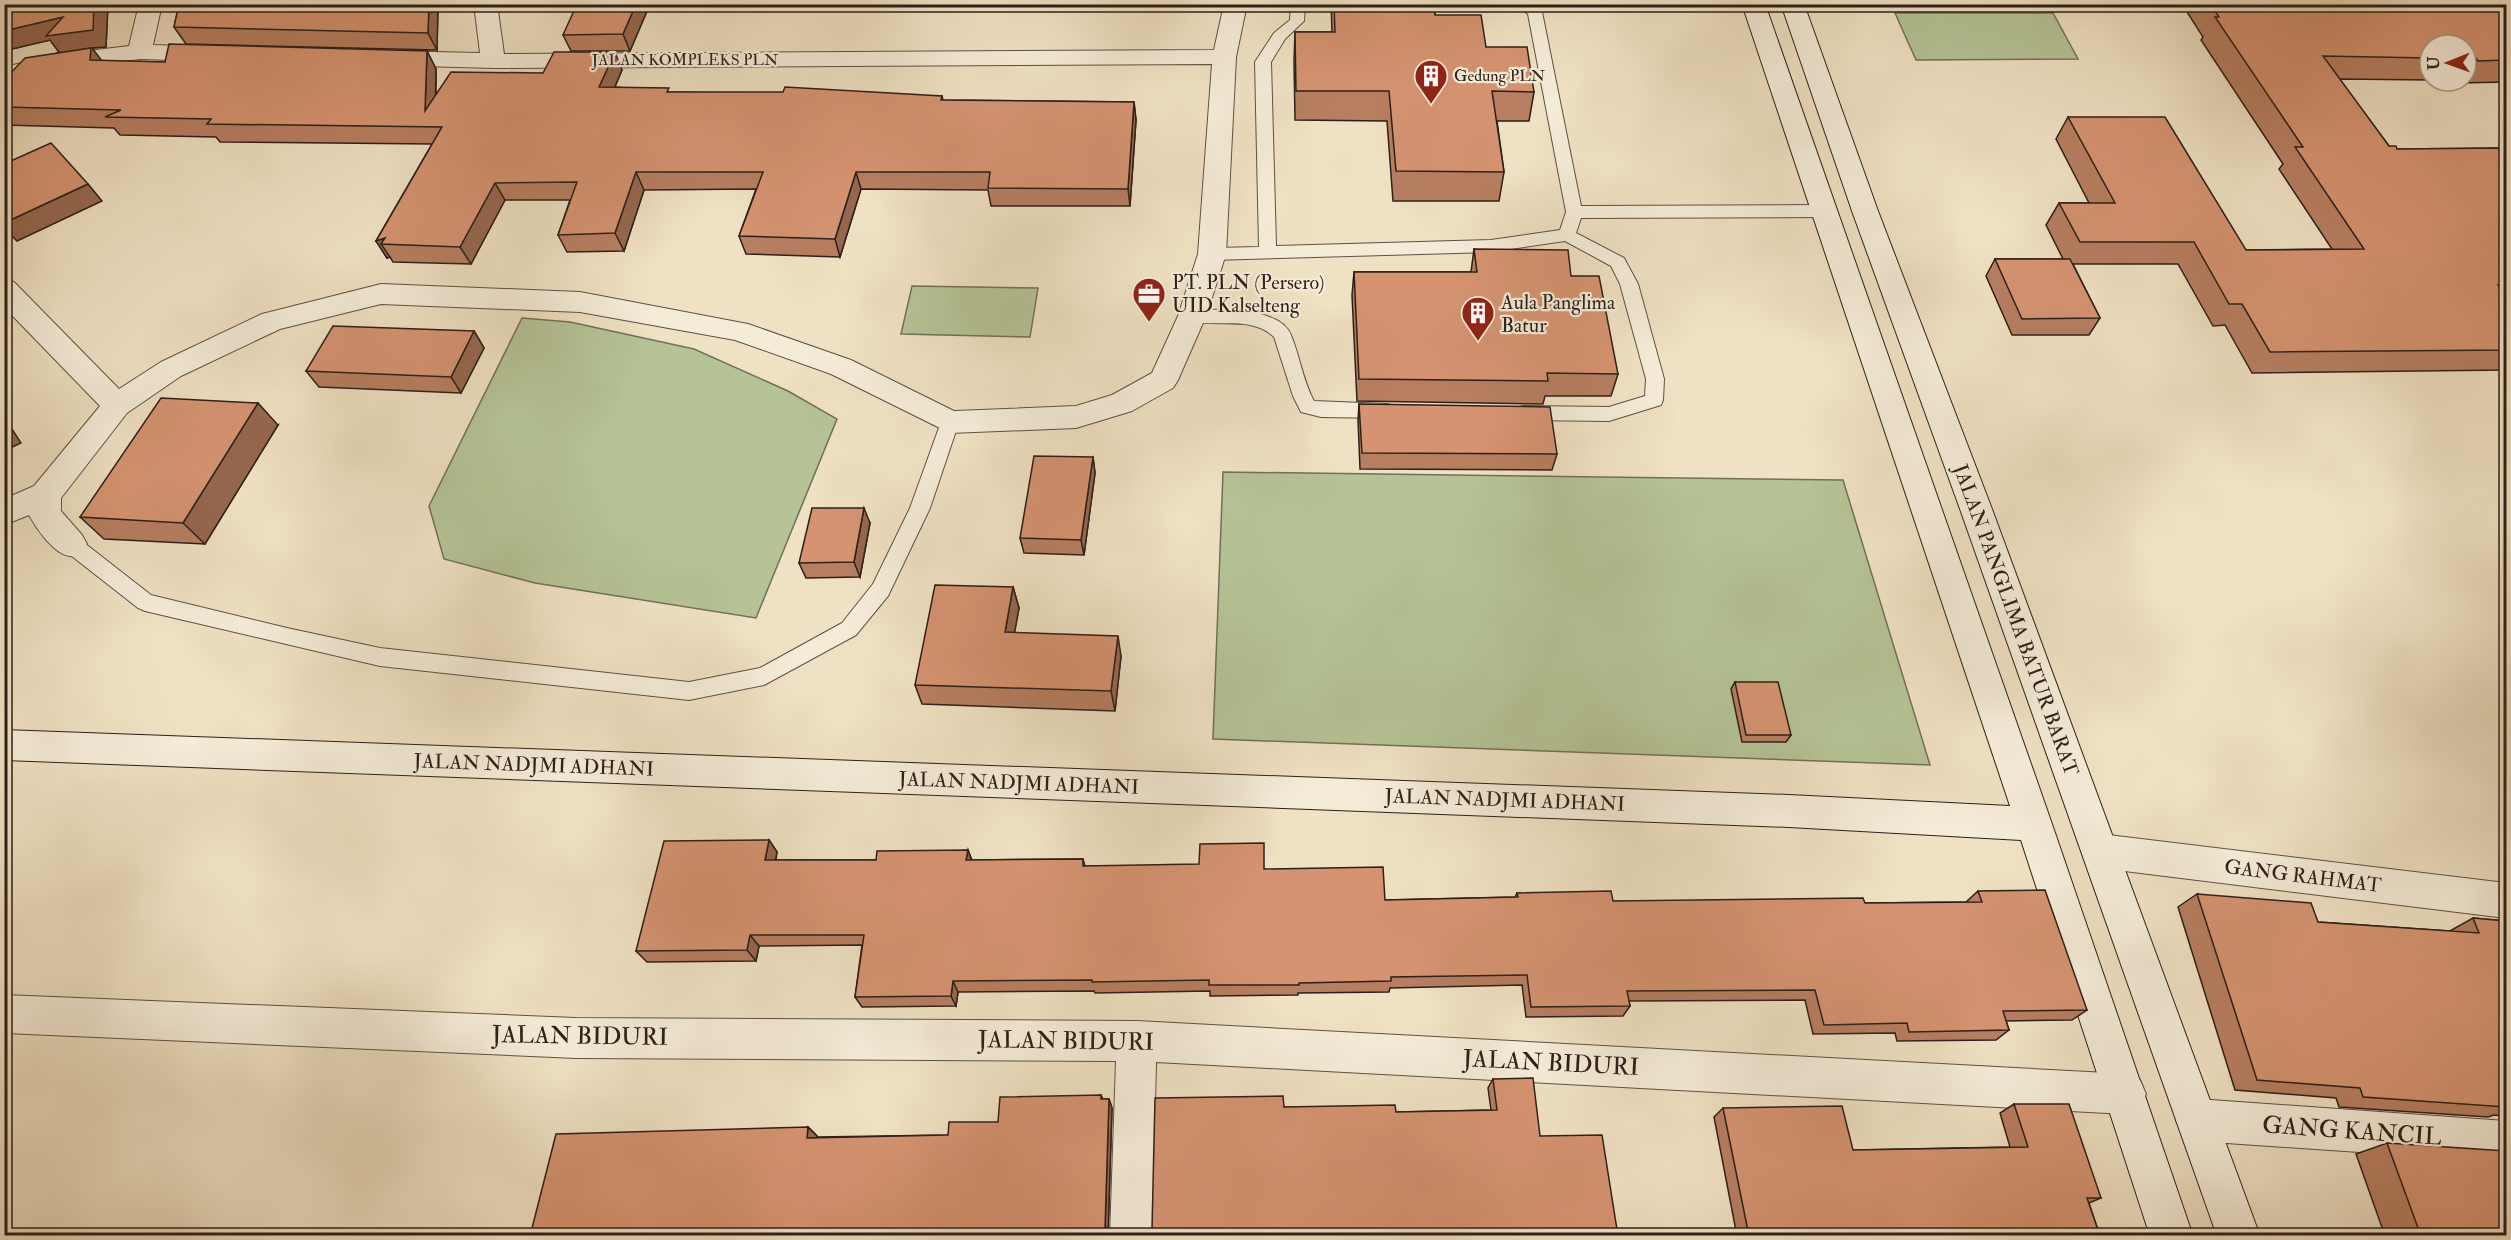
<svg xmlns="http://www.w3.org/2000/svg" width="2511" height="1240" font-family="'IM FELL Double Pica',serif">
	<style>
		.green { fill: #b5c396; stroke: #717158; stroke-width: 1.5 }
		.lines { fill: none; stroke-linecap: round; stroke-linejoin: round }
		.service-casing { stroke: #5e5044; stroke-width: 2 }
		.minor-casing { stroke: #5e5044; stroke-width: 2 }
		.secondary-casing { stroke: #2d1f19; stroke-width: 2 }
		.service { fill: #f5ecd8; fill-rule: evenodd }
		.minor { fill: #f5ecd8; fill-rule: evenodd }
		.secondary { fill: #f5ecd8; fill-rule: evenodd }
		.wall { fill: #b77e61; stroke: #2d1f19; stroke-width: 1.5 }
		.shaded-wall { fill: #95674f; stroke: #2d1f19; stroke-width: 1.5 }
		.building { fill: #d59371; stroke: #2d1f19; stroke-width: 1.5 }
		.labels { text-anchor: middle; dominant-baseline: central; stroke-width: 4.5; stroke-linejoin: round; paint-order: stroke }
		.far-street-label { font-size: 16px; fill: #2d1f19; stroke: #f5ecd8 }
		.far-poi-label { font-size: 16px; fill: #2d1f19; stroke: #f5ecd8; text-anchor: start }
		.poi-label { font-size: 20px; fill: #2d1f19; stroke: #f5ecd8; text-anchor: start }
		.street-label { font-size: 20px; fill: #2d1f19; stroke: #f5ecd8 }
		.near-street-label { font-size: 24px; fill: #2d1f19; stroke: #f5ecd8 }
	</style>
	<rect width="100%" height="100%" fill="#efe1c3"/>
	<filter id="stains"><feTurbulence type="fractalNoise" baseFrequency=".00333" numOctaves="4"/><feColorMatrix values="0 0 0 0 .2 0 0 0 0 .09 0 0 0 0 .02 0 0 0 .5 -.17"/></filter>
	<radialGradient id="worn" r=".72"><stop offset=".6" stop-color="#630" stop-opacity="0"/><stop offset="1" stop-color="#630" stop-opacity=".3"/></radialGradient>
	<path class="green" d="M1895,13h158l25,46 -162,1z
		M912,286l126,2 -8,49 -129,-3z
		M522,318l48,4 124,27 94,42 49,28 -81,199 -221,-35 -91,-24 -15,-53z
		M1223,472l620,8 87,285 -717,-26z"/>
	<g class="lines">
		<g class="service-casing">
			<path id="service" d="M1291,4h14l-1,17 -19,18 -14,23 5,184 215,-6 69,-10 6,-18 -38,-198 -13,-10h18l9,8 39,194 243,-1 6,2 2,4 -2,4 -6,2 -243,1 -5,15 48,25 14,26 26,95 -1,21 -2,5 -52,16 -86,-1 -7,-2 -2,-5 2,-5 7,-2 86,1 36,-11 1,-17 -26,-95 -9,-18 -46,-25 -74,11 -279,8 -6,-2 -3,-4 3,-4 6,-2 47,-1 -4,-185 19,-29 16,-13z
				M1192,310c26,0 87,-4 99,25 9,22 12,46 23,66l73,3 7,2 2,5 -2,5 -7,2 -66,-1 -20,-5 -8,-16 -19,-59c-24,-23 -60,-8 -88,-17l-3,-4 3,-4z
				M950,415l7,2 2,5 -29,86 -42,88 -32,39 -92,50 -75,15 -309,-34 -235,-55 -7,-3 -74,-58 -3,-6 3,-6 7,-2 7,2 73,57 136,33 93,20 309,34 71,-14 82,-45 31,-39 37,-76 31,-86 2,-5z"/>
		</g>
		<g class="minor-casing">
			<path id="minor" d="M139,4h23l-9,41 58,2 8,2 4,5 -4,5 -8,2 -71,-2 -77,9 -59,13v-14l59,-13 66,-8z
				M474,4h23l7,50 710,-4 10,-46h23l-11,53 -10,197 -20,62 -28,64 -5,8 -41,23 -56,17 -126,5 -119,-59 -96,-34 -155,-28 -199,-8 -101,25 -99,47 -54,37 -66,85v13l21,24 5,9 -5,9c-4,1 -9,4 -13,3 -16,-3 -33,-28 -40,-41l-25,10v-26l30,-13 66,-80 -96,-99v-27l10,2 105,107 42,-27 101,-48 119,-30 199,8 168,32 103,36 103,51 122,-5 36,-11 40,-22 26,-57 20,-62 14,-190 -719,4 -107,-3 -8,-2 -4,-5 4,-5 8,-2 94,2z
				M2100,834l406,49v35l-406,-50 -13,-5 -5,-12 5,-12z
				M4,995l572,23 561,3 989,53 14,6 6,14 -6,14 -14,6 -970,-52 -4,174h-42l6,-175 -540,-3 -572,-25z
				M2197,1099l309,22v41l-309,-21 -15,-6 -6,-15 6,-15z"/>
		</g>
		<g class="secondary-casing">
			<path id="secondary" d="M1742,4h23l287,820 141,412h-43l-129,-396 -232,-13 -1785,-67v-30l1785,65 221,11z
				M1781,4h23l74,207 114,298 268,727h-43l-257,-727 -108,-298z"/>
		</g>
		<use href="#service" class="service"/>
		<use href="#minor" class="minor"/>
		<use href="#secondary" class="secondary"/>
	</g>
	<path class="wall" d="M4,4h104l-2,43 -14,1 9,13 64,1 262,-11 9,18v25l107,-21 79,-3 -7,17 55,5 272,4 1,4 191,2 2,18 -6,86h-139l-3,-16 -127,-1 -21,68 -94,-3 -7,-18 17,-47 -112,1 -20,61 -57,1 -9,-17 12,-35h-65l-34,64 -78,-2 -3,-5 -3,1 -11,-17 56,-97 -212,-2 -4,-5 -96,-2 -6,-7 -110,-3v-45l55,-28 -9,-12 -38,9z
		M179,4h259l-1,46 -251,-6 -12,-17z
		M650,4l-20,47h-59l-8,-16z
		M1331,4h103l1,11 51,32 48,45 -5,29h-32l7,51 -5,29h-106l-6,-80 -92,-1 -1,-59 1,-29h37z
		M2182,4h324v78l-46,1 -1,-2h7v-36h-36v35l-91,-1 50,67 8,3 109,-1v222l-254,3 -27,-48 -12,1 -35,-62h-105l27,54 -11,17h-77l-26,-59 9,-17h68l-17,-34 13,-22h30l-33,-64 12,-22 178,133 86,-1 -53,-80 4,-5 -82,-124 2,-3z
		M1474,249l97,27 47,98 -7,22h-66l-2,8 -186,-3 -5,-106 2,-23h117z
		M474,331l10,17 -23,45 -142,-6 -13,-16z
		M1359,404l198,50 -5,16 -192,-1 -2,-49z
		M278,425l-73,119 -101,-5 -24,-22z
		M1093,457l2,16 -11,82 -60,-2 -4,-15z
		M870,523l-10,54 -54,1 -7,-15z
		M1013,587l6,21 -5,25 107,23 -6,55 -193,-7 -7,-19z
		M1735,682l56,53 -5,7h-44l-11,-53z
		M769,840l8,12 -1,8h100l92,-10 4,10 111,-1 2,7 179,3 121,31 130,-3 2,-4 96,8 252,2 101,-1 12,-11 109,119 -15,10 -66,1 3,9 -13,10 -99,1 -2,-8 -82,1 -8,-34 -176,1 1,5 -7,10 -97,1 -4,-32 -132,3 -1,4 -91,1v2l-88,1v-5l-115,2 -1,-2 -136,1 -2,14 -94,1 -7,-10 7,-52 -103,1 -3,15 -109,1 -11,-11z
		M2197,894l121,28 132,9 23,-13 33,3v195l-12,-1 -6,2 -149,-10 -3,-9 -101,-8 -57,-183z
		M1493,1079l47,57 78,100h-1088l278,-109 9,9v1l131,-2 153,-40 2,4h6l3,9 -4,124h42l134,-125 112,5 95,-2 -3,-22z
		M2014,1104l87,94 -12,5 11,33h-363l-23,-119 9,-9 130,42 157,-3 -10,-34z
		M2387,1143l119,93h-121l-29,-82z"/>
	<path class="shaded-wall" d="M94,4h14l-2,43 -14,1 13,17 -46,-13 -9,-12 -38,9 -8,-9v-9l59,-14z
		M429,4h9l-1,46 -9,-17z
		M636,4h14l-20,47 -7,-17z
		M427,51l9,18 -1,57 -10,-15z
		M615,52l7,18 -15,35 -8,-18z
		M1134,102l2,18 -6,86 -2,-17z
		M636,172l8,18 -20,61 -9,-18z
		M856,172l5,17 -21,68 -5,-18z
		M495,183l10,17 -34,64 -11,-17z
		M88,184l14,17 -85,40 -13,-13v-5z
		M385,238l-4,6 9,13 -3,1 -11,-17z
		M474,331l10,17 -23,45 -10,-16z
		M258,403l20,22 -73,119 -22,-21z
		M4,417l17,26 -17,8z
		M1093,457l2,16 -11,82 -3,-15z
		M864,508l6,15 -10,54 -6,-15z
		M1013,587l6,21 -8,45 -6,-21z
		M1118,636l3,20 -6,55 -4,-20z
		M769,840l8,12 -4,20 -8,-12z
		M968,850l4,12 -6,-2z
		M750,935l9,11 -3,15 -9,-11z
		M953,981l5,11 -2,14 -5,-10z
		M1109,1099l3,9 -4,128 -3,-7z
		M808,1127l9,9 -1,10 -9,-8z"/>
	<path class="building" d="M4,4h90l-1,26 -47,6 17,-19 -59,14z
		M179,4h250l-1,29 -254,-6z
		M577,4h59l-13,30 -60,1z
		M1334,4h100l1,11h46l5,32h41l7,45 -42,-1 12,81 -108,-1 -7,-80h-93l-1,-59h40z
		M2210,4h296v56l-28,1 -2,-3h-10v-13h-36v13l-107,-2 66,90h7l1,3 109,-1v137h-8l8,12v5h-3l3,5v43l-236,2 -28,-48h-13l-35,-62h-114l-21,-39h56l-47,-86h97l81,133 118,-1 -69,-102h8l-88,-130h4z
		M169,44l258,7 -2,60 26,-39 92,1 11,-21h61l-16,35 70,1 -2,4h116l2,-5 157,9 -1,4 193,2 -6,87 -140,-1 2,-16h-134l-21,67 -96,-3 24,-64h-127l-21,61 -57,2 19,-53 -82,1 -35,64 -79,-3 4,-6 -9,3 66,-114 -235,-3 4,-5 -106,-2 16,-7 -117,-3v-27l21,-22 66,-10 -1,12 75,2z
		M51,143l37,41 -84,39v-59z
		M1474,249l94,1 3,26h28l19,98 -71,-1 1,8 -189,-2 -5,-107h123z
		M1995,259h75l30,59 -78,1z
		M333,326l141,5 -23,46 -145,-6z
		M161,398l97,5 -75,120 -103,-6z
		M1359,404l191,3 7,47 -195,-1z
		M1034,456l59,1 -12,83 -61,-2z
		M812,508h52l-10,54 -55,1z
		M935,585l78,2 -8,45 113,4 -7,55 -196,-6z
		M1735,682h43l13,53h-45z
		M769,840l-4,20h111l1,-9 91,-1 -2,10 117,-1v7l116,-2 1,-20 64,-1v26l119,-2 2,33 133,-3 -1,-4 94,-2 2,10 250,-3 2,5 117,-1 -4,-11 67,-1 42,120 -84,1 6,19 -100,2 -2,-9 -83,2 -9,-35 -188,1 3,15 -99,1 -4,-32 -136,2v4l-92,2v2h-90v-5l-117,2v-2l-139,1 -2,15 -96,1 9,-62h-114l-3,15 -111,1 28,-110z
		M2197,894l114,9 7,19 161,11 -6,-15 33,3v186l-143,-10 -3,-9 -103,-8z
		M1533,1078l7,58 62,-1 16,101h-1088l26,-102 252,-7 -1,11 141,-3 1,-13h49l2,-25 101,-2v4h8l-4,130 2,3h43l2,-3 3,-131 128,-2 1,11 111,-2 1,7 101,-2 -4,-31z
		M2014,1104h55l32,94h-14l13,38h-351l-26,-128 119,-2 11,44 175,-3z
		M2387,1143l119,8v85h-85z"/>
	<defs>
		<g id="building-pin" transform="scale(1.725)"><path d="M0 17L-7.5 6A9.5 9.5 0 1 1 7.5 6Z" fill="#8f2418" stroke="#f5ecd8"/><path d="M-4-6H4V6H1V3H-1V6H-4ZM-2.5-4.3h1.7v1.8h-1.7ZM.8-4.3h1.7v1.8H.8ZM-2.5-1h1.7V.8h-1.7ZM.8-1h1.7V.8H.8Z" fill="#fff"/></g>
		<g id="office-pin" transform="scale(1.725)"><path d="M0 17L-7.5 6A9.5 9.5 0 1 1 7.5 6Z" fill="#8f2418" stroke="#f5ecd8"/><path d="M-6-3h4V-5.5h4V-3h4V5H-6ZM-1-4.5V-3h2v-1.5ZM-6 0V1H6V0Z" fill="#fff"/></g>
	</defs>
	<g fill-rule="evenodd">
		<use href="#building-pin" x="1431" y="76"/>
		<use href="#office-pin" x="1149" y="294"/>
		<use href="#building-pin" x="1478" y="313"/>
	</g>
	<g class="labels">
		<g class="far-street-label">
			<text x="685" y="60">JALAN KOMPLEKS PLN</text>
		</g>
		<g class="far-poi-label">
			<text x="1454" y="76">Gedung PLN</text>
		</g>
		<g class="poi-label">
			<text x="1172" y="282">PT. PLN (Persero)<tspan x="1172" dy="23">UID Kalselteng</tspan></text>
			<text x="1501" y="302">Aula Panglima<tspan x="1501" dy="23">Batur</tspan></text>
		</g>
		<g class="street-label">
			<text transform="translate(2016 620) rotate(70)">JALAN PANGLIMA BATUR BARAT</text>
			<text transform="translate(534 765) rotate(2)">JALAN NADJMI ADHANI</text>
			<text transform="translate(1019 783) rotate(2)">JALAN NADJMI ADHANI</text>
			<text transform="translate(1505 800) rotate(2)">JALAN NADJMI ADHANI</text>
			<text transform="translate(2303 876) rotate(7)">GANG RAHMAT</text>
		</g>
		<g class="near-street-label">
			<text transform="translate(580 1036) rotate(1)">JALAN BIDURI</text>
			<text transform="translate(1066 1041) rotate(1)">JALAN BIDURI</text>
			<text transform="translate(1551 1063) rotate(3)">JALAN BIDURI</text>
			<text transform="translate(2352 1131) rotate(4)">GANG KANCIL</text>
		</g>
	</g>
	<rect width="2511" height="1240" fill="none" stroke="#efe1c3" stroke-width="24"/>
	<rect x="6" y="6" width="2499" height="1228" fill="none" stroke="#2d1f19" stroke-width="3"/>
	<rect x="12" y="12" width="2487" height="1216" fill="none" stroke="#2d1f19" stroke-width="1.5"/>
	<g transform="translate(2448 63) rotate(269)"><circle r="28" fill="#f5ecd8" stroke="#a59a8c" stroke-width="1.5"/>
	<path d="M0-4.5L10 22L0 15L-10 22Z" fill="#8f2418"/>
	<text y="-9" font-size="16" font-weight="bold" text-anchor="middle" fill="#2d1f19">U</text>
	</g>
	<rect width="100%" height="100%" filter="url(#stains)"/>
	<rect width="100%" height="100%" fill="url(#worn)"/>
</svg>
